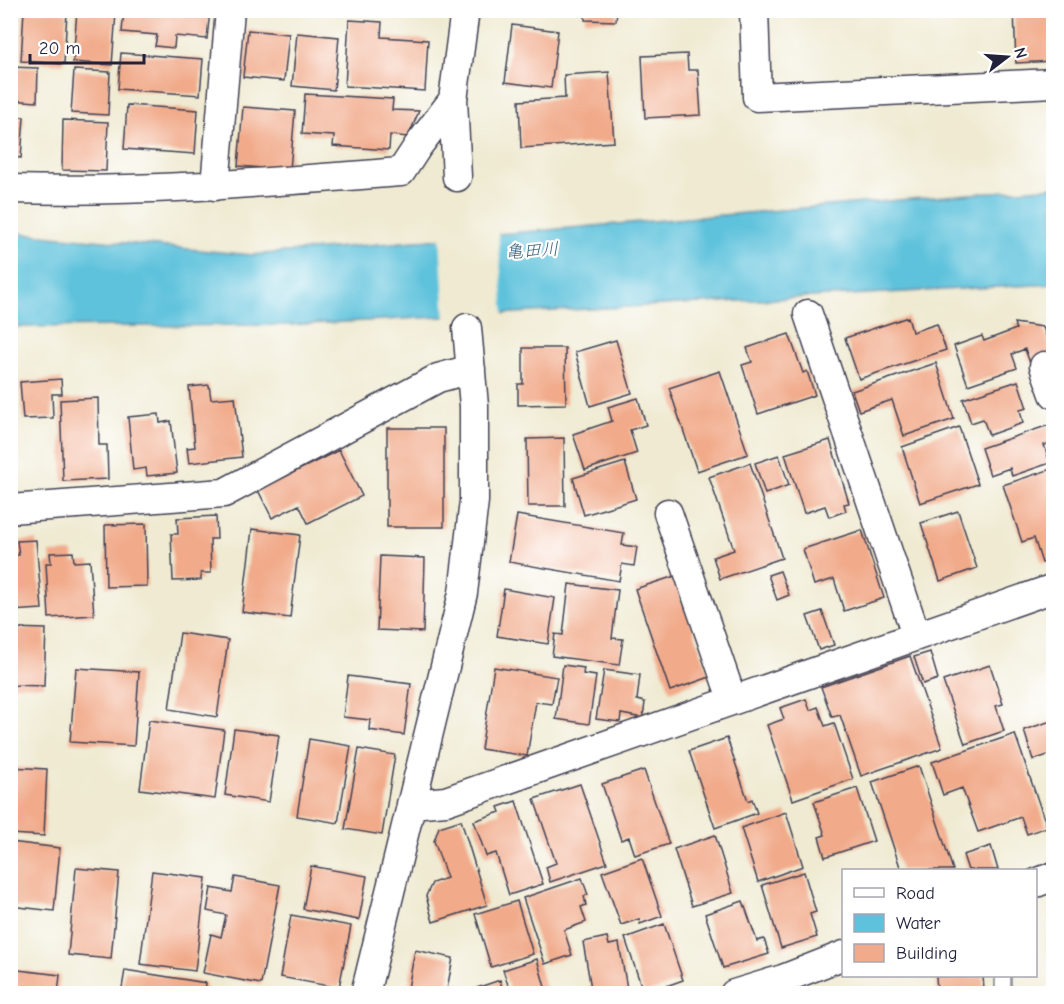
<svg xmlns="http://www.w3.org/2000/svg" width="1064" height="1004" font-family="'Comic Neue','Klee One',sans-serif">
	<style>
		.water { fill: #5ec2dc; stroke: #40728c; stroke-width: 1.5 }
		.pier { fill: #efead1 }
		.building { fill: #f1aa8a }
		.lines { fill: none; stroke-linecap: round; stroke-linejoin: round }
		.lane-casing { stroke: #414052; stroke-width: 17 }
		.street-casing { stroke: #414052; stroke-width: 31 }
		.lane { stroke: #fff; stroke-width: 15 }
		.street { stroke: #fff; stroke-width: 28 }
		.labels { text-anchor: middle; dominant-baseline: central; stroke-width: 4.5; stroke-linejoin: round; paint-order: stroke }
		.water-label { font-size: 18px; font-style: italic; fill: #3a627b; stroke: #fff }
	</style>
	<rect width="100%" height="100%" fill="#fff"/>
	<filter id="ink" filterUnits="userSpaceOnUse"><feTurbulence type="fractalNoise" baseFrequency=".0167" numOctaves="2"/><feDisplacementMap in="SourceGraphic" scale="12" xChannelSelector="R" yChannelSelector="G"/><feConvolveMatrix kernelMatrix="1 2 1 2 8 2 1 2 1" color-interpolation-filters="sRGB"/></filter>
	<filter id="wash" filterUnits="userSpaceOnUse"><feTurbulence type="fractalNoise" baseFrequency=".008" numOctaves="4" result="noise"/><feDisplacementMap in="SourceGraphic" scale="24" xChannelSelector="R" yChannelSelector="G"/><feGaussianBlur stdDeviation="1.35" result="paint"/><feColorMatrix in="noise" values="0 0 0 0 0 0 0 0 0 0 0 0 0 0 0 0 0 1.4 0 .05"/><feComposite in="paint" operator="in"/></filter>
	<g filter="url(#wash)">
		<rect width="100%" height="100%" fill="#efead1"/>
		<path class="water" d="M1053,187l1,97 -764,41 -279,2 -1,-95 241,23z"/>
		<path class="pier" d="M498,231l6,86 -59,3 -5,-84z"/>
		<g id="blocks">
			<path class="building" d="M10,10h6l-4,47h-2z
				M24,10l43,2 -3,52 -43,-3z
				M77,10l39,3 -4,52 -39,-3z
				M124,10h86l-3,29 -32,-3 -1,12 -19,-2 2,-11 -35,-3z
				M585,10h32l-1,11 -31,-1z
				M1014,10h40v51l-38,2z
				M349,20l33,2 -1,15 47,3 -3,51 -80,-5z
				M512,25l46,6 -7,57 -46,-6z
				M248,30l41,4 -5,47 -41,-4z
				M297,33l42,4 -5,53 -42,-4z
				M121,53l82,6 -3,36 -82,-6z
				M687,54l1,16h10l3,45 -56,3 -3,-62z
				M10,67l28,1 -1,34 -27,-2z
				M74,70l36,2 -2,43 -37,-2z
				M609,72l5,70 -93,6 -2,-47 46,-3 -1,-23z
				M305,94l88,5 -1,11 27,1 -11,26 -18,-2 -1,15 -56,-4 1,-10 -32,-2z
				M127,105l71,5 -3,44 -71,-5z
				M243,107l52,4 -5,59 -52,-4z
				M10,116l14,1 -3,41 -11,-1z
				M63,120l45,2 -2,49 -44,-1z
				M908,317l4,15 25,-8 9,26 -87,29 -14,-41z
				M1014,323l29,4 10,28 -23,8 -5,-14 -13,5 5,14 -49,17 -14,-39 28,-10 2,5 32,-12z
				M789,334l14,39 4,-2 8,24 -57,19 -16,-49 10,-3 -5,-14z
				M616,340l16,53 -42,13 -15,-54z
				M523,348h42l1,56 -48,1v-21h5z
				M936,363l18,56 -50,17 -12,-36 -33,11 -7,-20z
				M720,371l28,83 -51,17 -28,-83z
				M61,379l1,15h-10l1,24 -30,1 -3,-37z
				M1018,381l9,27 -7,2 3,13 -34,12 -6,-16 -12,4 -8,-24z
				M209,385l2,14 24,-2 7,60 -53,6 -2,-15 8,-1 -6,-60z
				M98,398l1,47h8l1,34 -45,2 -3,-81z
				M638,398l8,27 -16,5 7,23 -52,17 -12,-36 39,-13 -4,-14z
				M159,414l1,9 11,-2 6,52 -30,3 -1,-8 -13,2 -5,-53z
				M1049,425l5,18 -10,2 6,18 -38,13 -2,-8 -20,7 -9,-27z
				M959,427l19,57 -58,19 -18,-56z
				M387,428h57v99h-57z
				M564,438l1,68h-37l-1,-67z
				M830,440l19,63 -5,1 2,7 -17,6 -4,-11 -21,7 -19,-59z
				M339,450l23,46 -54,27 -9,-18 -27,13 -14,-28z
				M779,455l10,30 -24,9 -10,-31z
				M625,462l11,37 -52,16 -11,-37z
				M750,463l32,95 -62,21 -7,-22 21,-7 -25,-73z
				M1054,468v91l-12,4 -8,-25 -12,4 -19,-57z
				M958,511l19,57 -37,13 -19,-58z
				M517,515l107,18 -2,12 15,2 -3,19 -12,-2 -3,17 -110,-19z
				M216,516l1,23h-7l1,34h-10v7l-28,1 -2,-47h7l-1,-16z
				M146,524l1,62 -41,1 -1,-62z
				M252,529l48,6 -10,83 -48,-6z
				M862,530l22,68 -40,13 -10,-32 -20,6 -11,-36z
				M36,540l6,69 -32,2v-56h9l-2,-14z
				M73,552l1,10 16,-1 4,54 -45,3 -3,-55h5l-1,-10z
				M380,556l45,2 -2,74 -46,-2z
				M780,571l9,24 -12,5 -9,-25z
				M675,576l35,101 -40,14 -35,-102z
				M569,584l49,6 -6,48 11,1 -4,26 -67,-9 3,-22 8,1z
				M504,589l51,9 -7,46 -51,-8z
				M822,611l12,34 -15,5 -12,-34z
				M10,628l36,1 -2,57 -34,-1z
				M180,633l48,7 -11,77 -48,-8z
				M930,652l8,27 -15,5 -9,-27z
				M910,656l32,92 -81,28 -21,-61 -8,2 -11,-30z
				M563,665l21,3 -1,6 13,2 -7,48 -33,-5z
				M990,665l13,39 -7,2 8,25 -39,13 -22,-63z
				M494,667l63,10 -5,27 -16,-2 -9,54 -46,-7z
				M76,668l63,4 -5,74 -64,-4z
				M604,670l36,5 -3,25 8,2 -2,16 -22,-4 -1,8 -24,-3z
				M348,676l63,8 -7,51 -35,-5 1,-10 -27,-3z
				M806,699l4,11 8,-3 7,19 9,-3 19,56 -60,21 -26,-75 17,-6 -4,-11z
				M149,720l75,10 -9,69 -75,-10z
				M1054,720v33l-21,7 -9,-30z
				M234,729l45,6 -10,67 -44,-7z
				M1015,734l32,93 -20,7 -6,-17 -43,15 -16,-44 -19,7 -11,-33z
				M727,738l21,63 4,-2 5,14 -42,15 -26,-77z
				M309,739l42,7 -13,77 -41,-7z
				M359,749l36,6 -13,80 -37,-6z
				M919,766l34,104h-52l-29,-88z
				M10,767l37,2 -3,67 -34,-2z
				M644,770l25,74 -34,11 -6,-18 -8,3 -19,-56z
				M580,784l27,79 -57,19 -4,-15 10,-4 -22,-64z
				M857,788l17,53 -49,16 -6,-20 6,-2 -11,-33z
				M516,801l27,83 -34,11 -13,-42 -10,3 -12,-35 26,-9 -2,-5z
				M786,812l17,54 -45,16 -17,-54z
				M461,820l26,85 -54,17 -7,-26 6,-13 15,-5 -13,-37 5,-14z
				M715,835l18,58 -41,13 -18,-57z
				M10,842l50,6 -6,63 -44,-5z
				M991,846l7,24h-30l-5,-15z
				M642,858l20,58 -22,8 -1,-5 -18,6 -19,-53z
				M311,866l56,10 -8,44 -56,-11z
				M76,868l43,4 -8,87 -43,-4z
				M152,871l54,7 -11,93 -55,-7z
				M804,872l12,40 -6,2 7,23 -36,11 -19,-63z
				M235,877l45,8 -19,99 -58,-11 8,-39 10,3 5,-22 -19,-4 4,-23 21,4z
				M582,878l6,17 -4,1 2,9 -5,2 5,15 -22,8 8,25 -27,9 -22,-66z
				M517,901l16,53 -42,13 -16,-53z
				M743,901l14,40 7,-2 5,15 -46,14 -18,-54z
				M291,915l60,11 -12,62 -59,-11z
				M664,924l19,56 -39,14 -19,-56z
				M607,937l2,8 10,-2 9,51h-36l-9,-52z
				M415,950l38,8 -6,31 10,2 -1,3h-49z
				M537,959l10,35h-36l-8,-24z
				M10,969l50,6 -2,19h-48z
				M125,970l81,13 -1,11h-84z
				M936,976h47l1,14 -47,2z
				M500,980l4,14h-42v-1z"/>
		</g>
	</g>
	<g filter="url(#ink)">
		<use href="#blocks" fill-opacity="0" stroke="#414052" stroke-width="1.5"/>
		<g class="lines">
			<g class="lane-casing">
				<path id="lane" d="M1003,976v18"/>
			</g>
			<g class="street-casing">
				<path id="street" d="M754,10l3,87 297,-14
					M457,177l-4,-77 12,-90
					M215,186l15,-176
					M10,189c131,4 261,-7 391,-17l17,-26 35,-46
					M808,314l108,321
					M1044,366l10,28
					M10,509l214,-16 214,-115 33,-9
					M668,513l64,186
					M411,804l35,-3 608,-213
					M1036,883l18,-7
					M365,994l98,-401 11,-92v-95l-7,-78
					M734,994l49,-15 61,-24"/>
			</g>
			<use href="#lane" class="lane"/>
			<use href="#street" class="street"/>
		</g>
	</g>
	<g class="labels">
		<g class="water-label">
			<text transform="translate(532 251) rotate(-4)">亀田川</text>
		</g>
	</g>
	<rect width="1064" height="1004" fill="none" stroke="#fff" stroke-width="36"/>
	<rect x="842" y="869" width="195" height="108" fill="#ffffff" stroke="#a7a7b1" stroke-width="1.5"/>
	<rect x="854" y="888" width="30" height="9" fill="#ffffff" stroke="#a7a7b1" stroke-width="1.5"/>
	<text x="896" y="899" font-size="18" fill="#22223b">Road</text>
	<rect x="854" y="914" width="30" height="18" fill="#5ec2dc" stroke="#a7a7b1" stroke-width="1.5"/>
	<text x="896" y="929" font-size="18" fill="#22223b">Water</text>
	<rect x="854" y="944" width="30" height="18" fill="#f1aa8a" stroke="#a7a7b1" stroke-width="1.5"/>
	<text x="896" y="959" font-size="18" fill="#22223b">Building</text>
	<g transform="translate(1007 57) rotate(73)" stroke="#ffffff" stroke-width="4.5" paint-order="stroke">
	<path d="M0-4.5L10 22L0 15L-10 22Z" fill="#22223b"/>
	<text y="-9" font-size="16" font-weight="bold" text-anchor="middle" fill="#22223b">N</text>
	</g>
	<path d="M30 54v9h114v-9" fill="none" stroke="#22223b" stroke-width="3"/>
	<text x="39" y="54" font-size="18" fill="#22223b" stroke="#ffffff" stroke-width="4.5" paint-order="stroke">20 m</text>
</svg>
